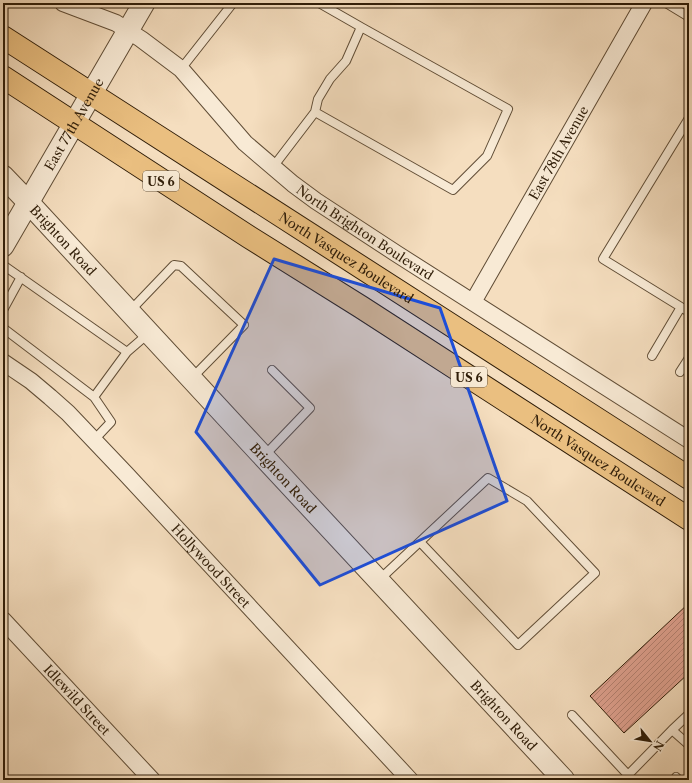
<svg xmlns="http://www.w3.org/2000/svg" width="692" height="783" font-family="'Libre Caslon Text',serif">
	<style>
		.building { fill: url(#building-hatch); stroke: #2f1d08 }
		.lines { fill: none; stroke-linecap: round; stroke-linejoin: round }
		.service-casing { stroke: #604d36; stroke-width: 10 }
		.minor-casing { stroke: #604d36; stroke-width: 18 }
		.tertiary-casing { stroke: #604d36; stroke-width: 23 }
		.trunk-casing { stroke: #2f1d08; stroke-width: 24 }
		.service { stroke: #f8ead5; stroke-width: 8 }
		.minor { stroke: #f8ead5; stroke-width: 16 }
		.tertiary { stroke: #f8ead5; stroke-width: 21 }
		.trunk { stroke: #eabf80; stroke-width: 22 }
		.marked { fill: #1d4ed8; fill-opacity: 0.2; stroke: #1d4ed8; stroke-width: 3; stroke-linejoin: round }
		.labels { text-anchor: middle; dominant-baseline: central; stroke-width: 4; stroke-linejoin: round; paint-order: stroke }
		.shield { fill: #f8ead5; stroke: #6b5a46; stroke-width: 1 }
		.shield-label { font-size: 12px; font-weight: bold; fill: #2f1d08 }
		.street-label { font-size: 13px; fill: #2f1d08; stroke: #f8ead5 }
	</style>
	<defs>
		<pattern id="building-hatch" width="6" height="6" patternUnits="userSpaceOnUse"><rect width="6" height="6" fill="#e1a392"/><path d="M-1 1l2-2M0 6l6-6M5 7l2-2" fill="none" stroke="#b78475"/></pattern>
	</defs>
	<rect width="100%" height="100%" fill="#f5debf"/>
	<filter id="stains"><feTurbulence type="fractalNoise" baseFrequency=".005" numOctaves="4"/><feColorMatrix values="0 0 0 0 .2 0 0 0 0 .09 0 0 0 0 .02 0 0 0 .5 -.17"/></filter>
	<radialGradient id="worn" r=".72"><stop offset=".6" stop-color="#630" stop-opacity="0"/><stop offset="1" stop-color="#630" stop-opacity=".3"/></radialGradient>
	<path class="building" d="M689,603v70l-65,60 -34,-37z"/>
	<g class="lines">
		<g class="service-casing">
			<path id="service" d="M319,3l42,24
				M666,3l23,14
				M361,27l147,82 -21,47 -34,34 -138,-78 3,-13 12,-20 16,-18z
				M181,69l52,-66
				M689,118l-86,141 86,53
				M273,167l42,-55
				M3,265l124,87 22,-19
				M3,310l18,-33
				M129,312l45,-47 7,1 63,59 -52,53
				M3,328l91,69 33,-45
				M652,356l29,-49
				M680,372l9,-14
				M94,440l17,-18 -17,-25
				M264,456l46,-48 -38,-38
				M379,580l109,-102 39,23 68,72 -77,72 -98,-103
				M572,715l56,60 -5,5
				M672,730l17,15
				M628,775l44,-45 17,-16
				M676,777l3,3"/>
		</g>
		<g class="minor-casing">
			<g id="minor">
				<path id="s1" d="M63,3l53,20 25,16 40,30 64,74 48,41 23,17 81,53 292,186"/>
				<path id="s2" d="M473,302l171,-299"/>
				<path id="s3" d="M3,362l28,19 19,16 18,16 58,61 284,306"/>
				<path id="s4" d="M3,620l149,160"/>
			</g>
		</g>
		<g class="tertiary-casing">
			<g id="tertiary">
				<path id="s5" d="M3,176l25,26 232,251 304,327"/>
				<path id="s6" d="M3,246l141,-243"/>
			</g>
		</g>
		<g class="trunk-casing">
			<g id="trunk">
				<path id="s7" d="M3,37l686,441"/>
				<path id="s8" d="M3,77l246,160 112,70 328,212"/>
			</g>
		</g>
		<use href="#service" class="service"/>
		<use href="#minor" class="minor"/>
		<use href="#tertiary" class="tertiary"/>
		<use href="#trunk" class="trunk"/>
	</g>
	<path class="marked" d="M274,259l166,49 67,193 -187,84 -124,-153z"/>
	<g class="labels">
		<g class="shield">
			<rect x="143" y="171" width="36" height="20" rx="3"/>
			<rect x="451" y="367" width="36" height="20" rx="3"/>
		</g>
		<g class="shield-label">
			<text x="161" y="181">US 6</text>
			<text x="469" y="377">US 6</text>
		</g>
		<g class="street-label">
			<text stroke="none"><textPath href="#s6" startOffset="141">East 77th Avenue</textPath></text>
			<text stroke="none"><textPath href="#s2" startOffset="172">East 78th Avenue</textPath></text>
			<text stroke="none"><textPath href="#s1" startOffset="384">North Brighton Boulevard</textPath></text>
			<text stroke="none"><textPath href="#s5" startOffset="88">Brighton Road</textPath></text>
			<text stroke="none"><textPath href="#s7" startOffset="408">North Vasquez Boulevard</textPath></text>
			<text stroke="none"><textPath href="#s8" startOffset="708">North Vasquez Boulevard</textPath></text>
			<text stroke="none"><textPath href="#s5" startOffset="412">Brighton Road</textPath></text>
			<text stroke="none"><textPath href="#s3" startOffset="292">Hollywood Street</textPath></text>
			<text stroke="none"><textPath href="#s4" startOffset="109">Idlewild Street</textPath></text>
			<text stroke="none"><textPath href="#s5" startOffset="736">Brighton Road</textPath></text>
		</g>
	</g>
	<rect width="692" height="783" fill="none" stroke="#f5debf" stroke-width="16"/>
	<rect x="4" y="4" width="684" height="775" fill="none" stroke="#2f1d08" stroke-width="2"/>
	<rect x="8" y="8" width="676" height="767" fill="none" stroke="#2f1d08"/>
	<g transform="translate(650 741) rotate(120)" stroke="#f8ead5" stroke-width="3" paint-order="stroke">
	<path d="M0-3L7 15L0 10L-7 15Z" fill="#2f1d08"/>
	<text y="-6" font-size="11" font-weight="bold" text-anchor="middle" fill="#2f1d08">N</text>
	</g>
	<rect width="100%" height="100%" filter="url(#stains)"/>
	<rect width="100%" height="100%" fill="url(#worn)"/>
</svg>
